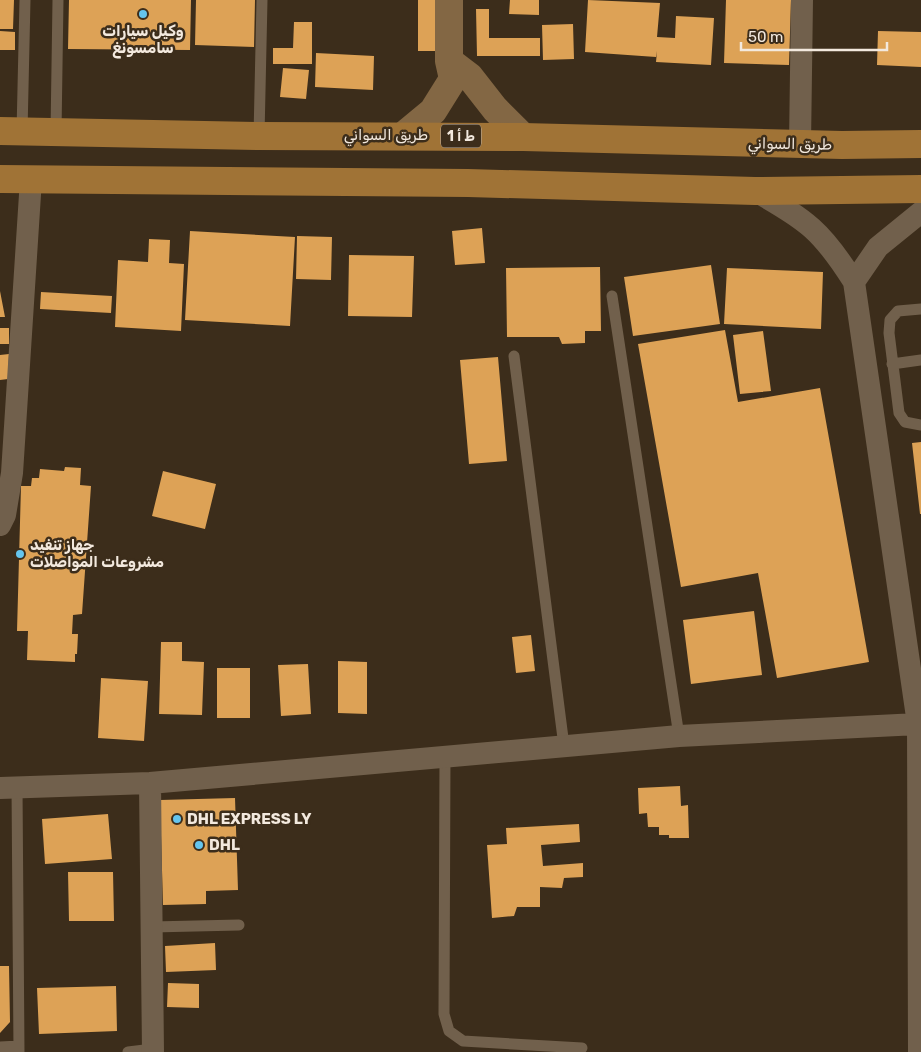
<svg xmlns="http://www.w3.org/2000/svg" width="921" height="1052" font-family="Rubik,'Noto Naskh Arabic',sans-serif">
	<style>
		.building { fill: #dda256 }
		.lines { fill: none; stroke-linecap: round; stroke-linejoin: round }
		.service { stroke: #71604c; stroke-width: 11 }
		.minor { stroke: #71604c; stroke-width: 22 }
		.secondary { stroke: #836744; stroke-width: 28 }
		.trunk { stroke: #a07336; stroke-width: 28 }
		.poi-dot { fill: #65c5ee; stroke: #3c2d1b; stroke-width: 2 }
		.labels { text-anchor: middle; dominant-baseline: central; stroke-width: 5; stroke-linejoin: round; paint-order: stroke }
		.shield { fill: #3c2d1b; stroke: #bcb1a4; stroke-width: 1 }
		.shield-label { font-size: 14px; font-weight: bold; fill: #f3e9de }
		.poi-label { font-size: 15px; font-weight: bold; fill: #f3e9de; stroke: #3c2d1b; text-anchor: start }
		.street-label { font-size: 15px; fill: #f3e9de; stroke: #3c2d1b }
	</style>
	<rect width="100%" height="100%" fill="#3c2d1b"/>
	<path class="building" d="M0,0h14l-1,29h-13z
		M69,0h122l-1,50 -122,-1z
		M196,0h59l-1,47 -59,-2z
		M418,0h23v51h-23z
		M510,0h29v15l-30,-1z
		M588,0l72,3 -3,34 18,1 1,-22 38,2 -3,47 -55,-3 1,-11 -1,6 -71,-5z
		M726,0h65l-2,65 -65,-2z
		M476,9h13v29h51v18h-63z
		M294,22h18v42h-39v-16h20z
		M573,24l1,35 -31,1 -1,-35z
		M0,31l15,1v18h-15z
		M878,31l43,1v35l-44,-2z
		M316,53l58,3 -1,34 -58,-3z
		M283,68l26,2 -3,29 -26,-2z
		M482,228l3,35 -30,2 -3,-34z
		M190,231l105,6 -5,89 -105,-6z
		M297,236l35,1 -1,43 -35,-1z
		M149,239l21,1 -1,23 15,1 -3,67 -66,-4 3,-67 30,2z
		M349,255l65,1 -2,61 -64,-1z
		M711,265l9,59 -87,12 -9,-59z
		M600,267l1,64h-16v12l-23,1 -3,-7h-52l-1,-69z
		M727,268l96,4 -2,57 -97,-5z
		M0,291l5,26h-5z
		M41,292l71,4 -1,17 -71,-4z
		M0,328h9v16h-9z
		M725,330l13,72 82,-14 49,274 -92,16 -19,-105 -77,14 -43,-243z
		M763,331l8,60 -31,3 -7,-59z
		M9,354l-1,25 -8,1v-25z
		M498,357l9,104 -38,3 -9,-104z
		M921,442v72h-1l-8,-71z
		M65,467l16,1 -1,17 11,1 -9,128 -9,1 -1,19h6l-1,20h-2v8l-48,-2 1,-29h-11l4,-145h10l1,-8h7l1,-9 24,2z
		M163,471l53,13 -11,45 -53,-13z
		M754,611l8,64 -71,9 -8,-64z
		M531,635l4,36 -19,2 -4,-36z
		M161,642h21v19l22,1 -2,53 -43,-1z
		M338,661l29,1v52l-29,-1z
		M308,664l3,50 -30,2 -3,-51z
		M217,668h33v50h-33z
		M101,678l47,3 -4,60 -46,-3z
		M680,786l1,20 7,-1 1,33h-20v-3h-10v-8h-11l-1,-14 -8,1 -1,-26z
		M235,798l3,92 -32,1v13l-43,1 -3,-105z
		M108,814l4,45 -67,5 -3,-45z
		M579,824l1,18 -39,3 2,21 40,-3v14l-19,1 -2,10 -22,-1v20h-23l-3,9 -22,2 -5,-73 20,-1 -1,-16z
		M68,872h45l1,49h-45z
		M215,943l1,27 -50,2 -1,-26z
		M0,966h9l1,56 -10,11z
		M168,983l31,1v24l-32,-1z
		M116,986l1,45 -78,3 -2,-46z"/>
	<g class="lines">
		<path class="service" d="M22,132l3,-132
			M56,132l2,-132
			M259,136l3,-136
			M612,296l67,440
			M921,309l-23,2 -8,9 -1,13 10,80 6,9 16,3
			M514,356l50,390
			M892,364l29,-4
			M445,756l-1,258 5,17 14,10 119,7
			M17,787l2,265
			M152,927l87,-2
			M0,1047l19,-1
			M128,1052l25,-3"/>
		<path class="minor" d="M800,144l2,-144
			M755,191c52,29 67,40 99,91l64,442 1,328
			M854,282l24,-35 43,-35
			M0,525l5,-10 7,-42 19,-294
			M150,783l3,269
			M0,788l150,-5 529,-47 239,-12"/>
		<path class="secondary" d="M449,61l21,16 25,32 28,28
			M404,135l29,-24 20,-32 -4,-18v-61"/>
		<path class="trunk" d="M0,131l259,5 264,1 319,8 79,-1
			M0,179l468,4 287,8 166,-2"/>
	</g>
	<g class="poi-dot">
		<circle cx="143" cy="14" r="5"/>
		<circle cx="20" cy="554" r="5"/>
		<circle cx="177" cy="819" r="5"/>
		<circle cx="199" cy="845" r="5"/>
	</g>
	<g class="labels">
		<rect class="shield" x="441" y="124.5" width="40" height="23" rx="4"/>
		<g class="shield-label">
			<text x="461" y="136">ط أ 1</text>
		</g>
		<g class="poi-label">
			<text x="143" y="31" text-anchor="middle">وكيل سيارات<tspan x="143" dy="17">سامسونغ</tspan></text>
			<text x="30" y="545">جهاز تنفيد<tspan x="30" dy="17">مشروعات المواصلات</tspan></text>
			<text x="187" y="819">DHL EXPRESS LY</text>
			<text x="209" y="845">DHL</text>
		</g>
		<g class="street-label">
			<text x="386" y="135">طريق السواني</text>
			<text transform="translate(790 144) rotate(1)">طريق السواني</text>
		</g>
	</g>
	<path d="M741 42v8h146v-8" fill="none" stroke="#f3e9de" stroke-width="2.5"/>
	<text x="748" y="42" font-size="15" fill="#f3e9de" stroke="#3c2d1b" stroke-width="4" paint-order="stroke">50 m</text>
</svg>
